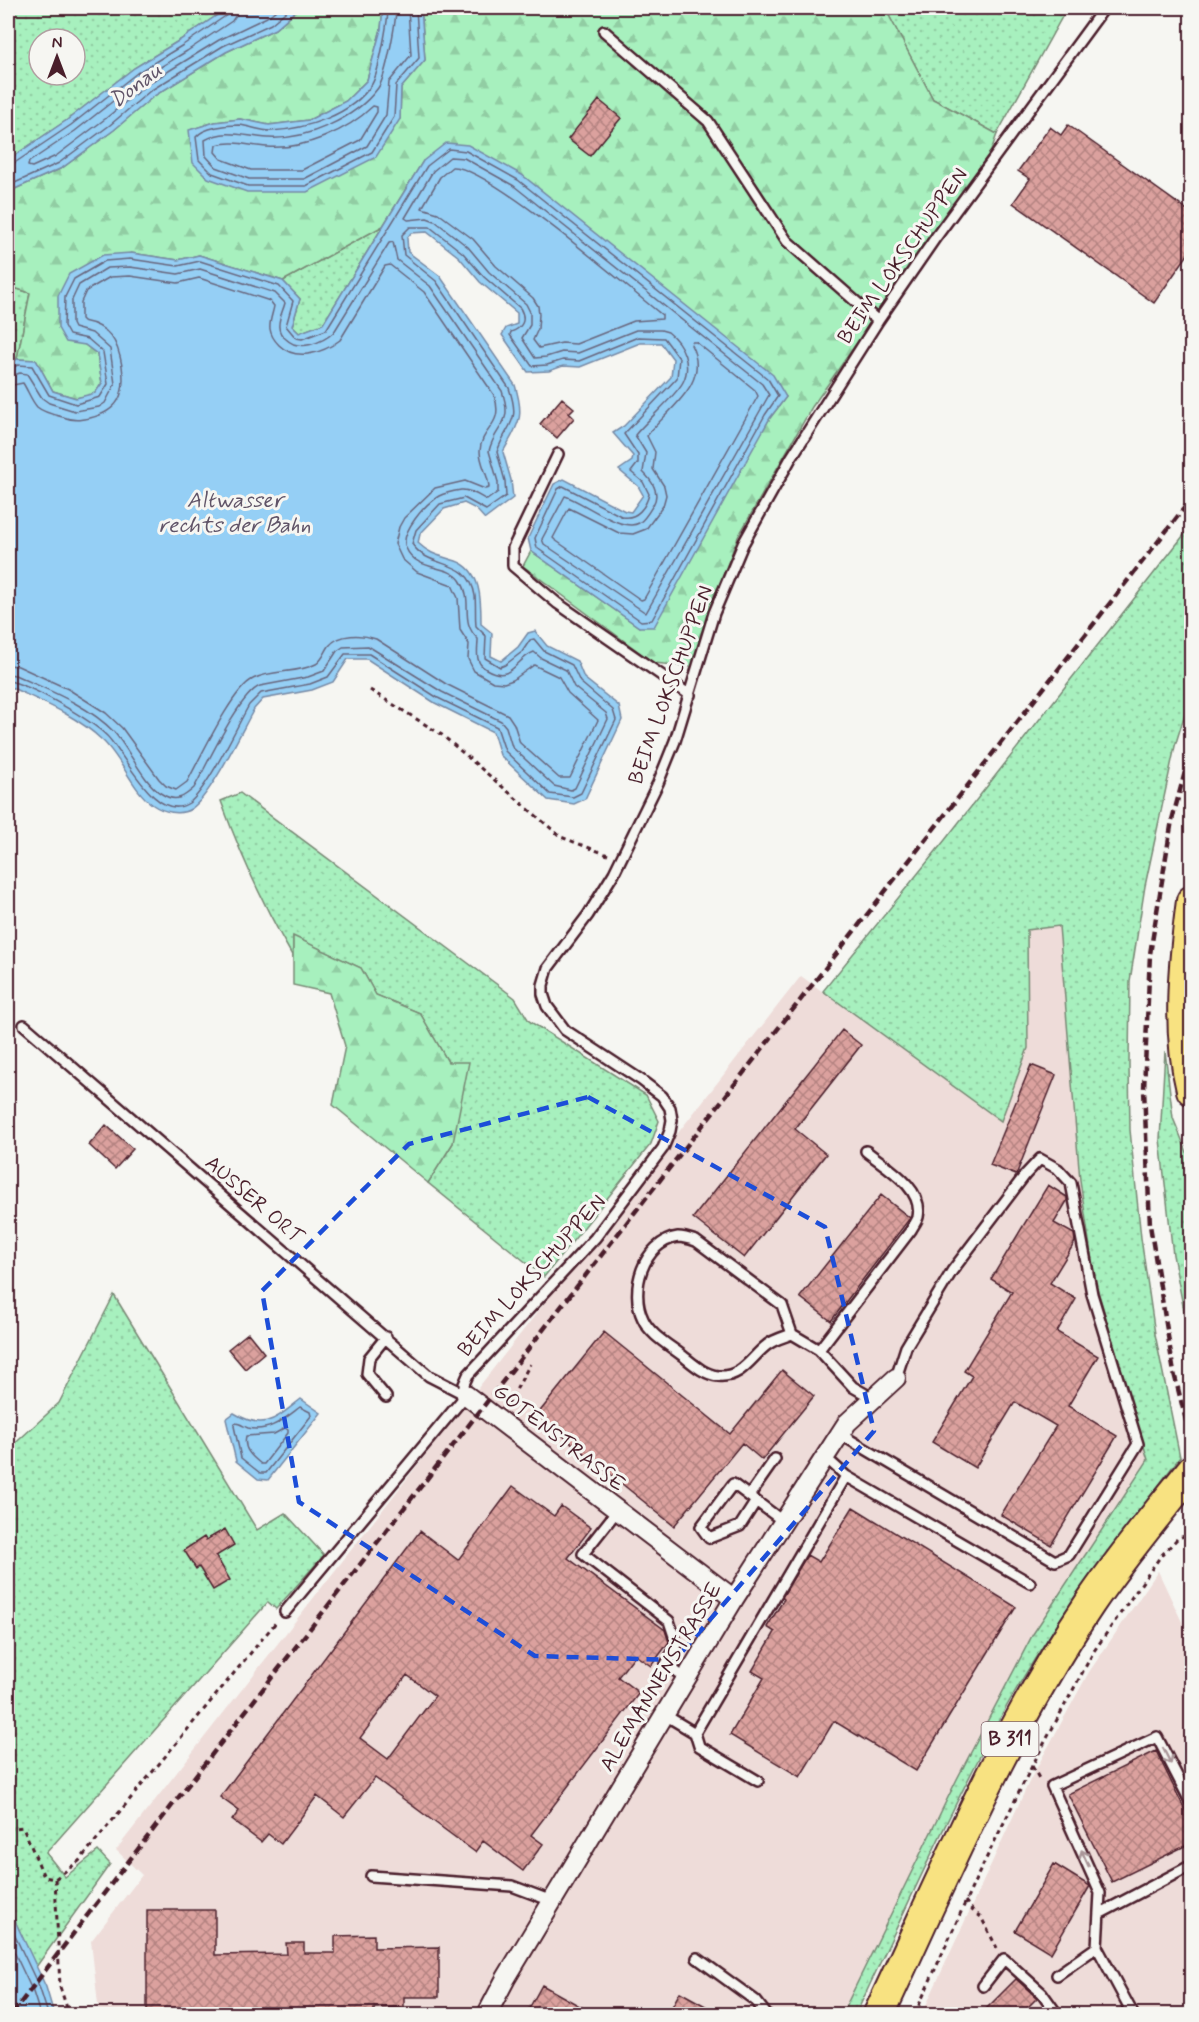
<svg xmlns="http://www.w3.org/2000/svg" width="1199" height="2022" font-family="Mynerve,sans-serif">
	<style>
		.built { fill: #eedcd9 }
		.green { fill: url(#green-dots); stroke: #788874; stroke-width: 1.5; fill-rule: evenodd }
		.forest { fill: url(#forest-firs); stroke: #788874; stroke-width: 1.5 }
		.water { fill: #95cff5; stroke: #7789a4; stroke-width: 1.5 }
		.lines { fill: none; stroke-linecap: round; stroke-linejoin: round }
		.shore { stroke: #68657c; stroke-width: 1.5 }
		.building { fill: url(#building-cross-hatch); stroke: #4a1f2b; stroke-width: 1.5; fill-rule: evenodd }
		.lane-casing { stroke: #4a1f2b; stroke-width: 14 }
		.street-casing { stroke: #4a1f2b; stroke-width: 22 }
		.primary-casing { stroke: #4a1f2b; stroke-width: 34 }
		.path { stroke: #4a1f2b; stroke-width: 3; stroke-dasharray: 4.5 4.5; stroke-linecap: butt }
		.lane { stroke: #f6f6f2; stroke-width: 9 }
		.street { stroke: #f6f6f2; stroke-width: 18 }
		.primary { stroke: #f8e281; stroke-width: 30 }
		.rail { stroke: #4a1f2b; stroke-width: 4.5; stroke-dasharray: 9 4.5; stroke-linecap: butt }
		.oneway { stroke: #a99598 }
		.marked { fill: none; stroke: #1d4ed8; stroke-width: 4.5; stroke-dasharray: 12 8; stroke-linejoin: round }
		.labels { text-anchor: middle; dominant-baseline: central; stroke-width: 6; stroke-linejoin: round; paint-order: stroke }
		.shield { fill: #f6f6f2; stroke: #7e6067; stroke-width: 1.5 }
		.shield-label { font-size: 20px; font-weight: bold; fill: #4a1f2b }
		.street-label { font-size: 21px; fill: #4a1f2b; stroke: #f6f6f2 }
		.water-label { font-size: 22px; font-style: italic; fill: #605468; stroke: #f6f6f2 }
	</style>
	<defs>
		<pattern id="green-dots" width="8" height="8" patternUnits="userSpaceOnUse" patternTransform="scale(1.5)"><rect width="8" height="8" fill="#a7f0be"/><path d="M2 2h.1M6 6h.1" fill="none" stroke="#91cda3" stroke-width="1.8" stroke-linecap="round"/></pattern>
		<pattern id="forest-firs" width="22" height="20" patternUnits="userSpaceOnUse" patternTransform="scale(1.5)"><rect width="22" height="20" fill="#a7f0be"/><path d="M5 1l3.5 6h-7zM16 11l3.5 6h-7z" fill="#91cda3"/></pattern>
		<pattern id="building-cross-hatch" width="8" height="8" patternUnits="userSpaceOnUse" patternTransform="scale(1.5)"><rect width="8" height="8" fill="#dba19e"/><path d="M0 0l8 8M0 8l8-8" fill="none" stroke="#b48381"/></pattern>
	</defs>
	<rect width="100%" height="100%" fill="#f6f6f2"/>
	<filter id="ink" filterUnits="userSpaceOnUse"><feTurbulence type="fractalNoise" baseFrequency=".0167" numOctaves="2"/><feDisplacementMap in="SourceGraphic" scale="12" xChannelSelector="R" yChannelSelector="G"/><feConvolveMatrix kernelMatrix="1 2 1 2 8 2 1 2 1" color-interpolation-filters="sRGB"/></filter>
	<g filter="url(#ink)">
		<path class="built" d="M1059,925l17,209 19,147 53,179 -115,174 -76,145 -115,235h-743l-8,-73 51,-66 -26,-25 685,-874 200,145 27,-73 -1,-118z
			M1158,1571l33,70v373h-269l108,-234 59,-108z"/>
		<path class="green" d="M8,8h220l-48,32 -46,28 -67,52 -59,40zM39,39h36v36h-36z
			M885,8h182l-70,126 -64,-35z
			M383,226l-60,98 -24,9 -7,-7 8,-27 -17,-18z
			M8,286l22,7 -13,66 -9,5z
			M1191,526v168l-16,52 -30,140 -15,95 -1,83 1,66 11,108 14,96 25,123c-62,82 -126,163 -176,254 -54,99 -100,202 -148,303h-14l115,-235 76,-145 115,-174 -53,-179 -15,-101 -21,-254 -32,4 1,118 -27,73 -178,-130 122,-151z
			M240,793l275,205 14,23 117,74 13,26 -8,23 -107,133 -116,-94 25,-40 -5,-81 -28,-49 -44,-18 -15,-27 -68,-31v20c-28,-48 -53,-104 -72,-156z
			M1165,1051l8,67 18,44v184l-18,-91 -13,-116z
			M114,1295l143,235 28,-17 39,42 -48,54 -8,-7 -222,251 19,24 33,-26 12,13 -74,103 -28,-61v-456l51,-47z"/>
		<path class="forest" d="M299,8h84l-2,21 -14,51 -21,21 -37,19 -40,5 -29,-6 -25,3 -25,8 210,-11 1,-31 24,-28 -4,-52h464l48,91 64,35 -6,17 -179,256 -74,130 -29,75 -16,55 -39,-4 -131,-97 8,-15 108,76 131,-209 16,-21 -363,-236 -40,65 -100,55 -84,-26 -21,5 -47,-7 -46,92 12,9 5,29 -7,11 -19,4 -23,-7 -17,-31 -19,-1 13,-66 -22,-7v-94l54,-24 52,-38 40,-34 72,-44 49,-23z
			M293,936l68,32 15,27 44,18 28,49h21l-16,81 -25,40 -95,-78 12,-59 -16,-53 -36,-8z"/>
		<path class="water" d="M228,8h71l-24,21 -49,23 -72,44 -40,34 -52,38 -54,24v-32l59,-40 67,-52 46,-28z
			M383,8h38l4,52 -24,28 -1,31 -24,38 -69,35h-60l-39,-14 -15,-15 -4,-33 26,-8 25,-3 29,6 40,-5 37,-19 21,-21 14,-51z
			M446,143l22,2 54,30 251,200 13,22 -16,21 -116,209h-15l-108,-76 -3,-13 26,-54 10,-5 61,32 6,1 12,-17 -5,-9 -19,-16 13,-9 1,-5 -20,-23 11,-7 47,-49 2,-18 -12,-16h-21l-60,24 -17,-1 -14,5 -21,1 -26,-37 4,-7 11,-4v-11l-37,-31 -21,-25 -32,-25 -16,1 -4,5 1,14 32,24 75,109c10,33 4,38 -12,67l8,28 2,18 -28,21 -9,-10 -12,-6 -20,6 -24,25 -2,9c14,13 21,12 38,18 26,9 25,41 25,63l11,9 -1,23 10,5 17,-14 10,-14 7,-2 12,15 30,15 7,17 35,28 3,14 -37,79 -11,5 -26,-4 -48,-45 -7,-23 -58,-29 -68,-44h-19l-15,23 -21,8 -49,9 -9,10c-13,23 -43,87 -63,100 -11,7 -28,3 -38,-4 -22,-16 -31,-47 -51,-65 -26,-25 -62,-39 -94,-54v-322l9,-5 19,1 17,31 23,7 19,-5 7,-10 -5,-29 -12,-9 -19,-3 -8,-14v-32l11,-22 34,-19 28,-2 47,7 21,-5 84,26 17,18 -8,27 7,7 24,-9 100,-163z
			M301,1399l20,14 -53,67 -10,-1 -22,-18 -10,-42 8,-6c31,19 42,5 67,-14z
			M8,1906l38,81 8,27h-40l-6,-15z"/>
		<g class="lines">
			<path class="shore" d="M238,8l-2,7 -4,6 -45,30 -46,28 -66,52 -46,31 -1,4 4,1 24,-11 49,-37 41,-34 73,-45 48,-23 12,-9
				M388,8c0,14 -9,64 -16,76 -20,31 -66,45 -101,47 -11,0 -21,-5 -32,-6 -12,0 -35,2 -43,12l3,23 13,13 36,13h58l66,-34 22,-35 2,-32 23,-27 -3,-50
				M396,8c0,15 -10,69 -18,80 -23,31 -72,52 -110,50 -23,-1 -41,-10 -63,2l1,16 10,11 33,12h55l63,-33 19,-31 3,-33 22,-27 -3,-47
				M373,106l4,1v5l-17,28 -58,30h-51l-30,-11 -6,-7 1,-7c18,-5 33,1 51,2 37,3 80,-16 106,-41z
				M450,157l14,1 50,28 248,198 7,11 -123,218 -102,-69 -2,-5 23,-43c17,5 57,37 74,27 6,-4 11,-13 14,-18 8,-13 -2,-25 -10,-33l3,-19 -11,-18c11,-14 41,-39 48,-53 9,-18 0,-38 -15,-50l-7,-2h-25l-58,23 -16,-1 -16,5 -11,1 -13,-20 8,-13v-13l-4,-8 -37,-32 -21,-25 -33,-26 -8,-3 -19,2 -3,-2 28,-47z
				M8,165l5,-1 58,-39 66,-52 46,-28 44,-30 3,-7
				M452,167c35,-2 176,121 210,148v4l-28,2 -58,23 -14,-1 -23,5 -6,-8 5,-11 1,-15 -1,-8 -5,-8 -37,-32 -23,-27 -35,-26 -16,-5 18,-31z
				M8,186l51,-23 51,-38 40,-34 73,-45 48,-22 19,-16
				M692,342h4l59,48 3,6 -114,203 -3,1 -86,-60 -2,-2 16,-30 50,25 14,1 13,-5 17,-23 3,-11 -2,-9 -11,-17 2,-17 -8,-16c19,-26 65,-52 44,-91z
				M8,369l10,-4 14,1 17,29 27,9 24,-7 8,-13 -5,-32 -15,-13 -19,-4 -5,-9 1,-29 9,-18 31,-18 25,-2 48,7 22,-5 79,25 14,15 -7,25 10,12 6,1 24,-9 101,-164 22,-17 17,2 52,29 250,199 10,17 -13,19 -113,205 -11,1 -104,-73 -2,-10 23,-49 5,-3 60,31c14,2 23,-10 26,-23l-6,-12 -12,-10 7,-9v-8l-14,-21 53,-56 2,-20 -15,-20 -26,-1 -59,24 -16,-1 -16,5 -15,1 -22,-31 1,-3c11,-4 16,-12 9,-24l-36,-31 -21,-24 -33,-26h-20l-8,8 2,20 32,26 73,107c12,36 -1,33 -12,64l8,29 1,15 -20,14 -22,-12 -24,6 -24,26 -4,14c18,27 57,12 63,52 1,10 0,20 1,30l10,10 -1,22 15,9 5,-2 17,-13 8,-12 4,-1 10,12 28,14 8,17 33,28 3,10 -35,73 -8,4 -23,-3 -45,-43 -8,-24 -59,-29 -69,-44h-24l-17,23 -18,7 -49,9 -12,12c-13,23 -42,85 -60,98 -33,22 -64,-49 -82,-67 -16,-16 -77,-52 -99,-55
				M8,377l12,-4 7,1 15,24 7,5 26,8 24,-4 6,-4 10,-19 -5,-35 -18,-16 -18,-5 -2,-4v-24l7,-15 28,-17 23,-1 48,7 22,-5 75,24 10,10c-2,8 -7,16 -6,24 0,5 3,9 7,12 13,13 36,4 48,-7l55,-89 4,-1 4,18 33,26 72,105c12,35 -6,32 -13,60l9,31v10l-11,8c-8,-4 -17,-11 -26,-10 -6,1 -16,3 -22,6 -13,7 -40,37 -33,52 10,24 43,16 54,32 15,22 -2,40 18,59 0,12 -4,23 8,30 26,15 29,-10 48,-17l7,6 25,12 8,17 32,26 2,6 -33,69 -4,2 -17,-4 -42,-39 -6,-20 -5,-6 -59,-29 -74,-46 -25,1 -6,4 -13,20 -16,6 -48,9c-21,8 -53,79 -66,102 -10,9 -18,15 -32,6 -18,-10 -33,-45 -48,-62 -26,-27 -66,-42 -99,-57l-7,-1
				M8,386l15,-3c5,8 8,17 14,24 7,6 18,8 26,10 10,4 17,3 27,1 29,-7 36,-24 32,-52 -4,-24 -12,-40 -39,-45l-2,-2v-17l5,-11 24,-14 20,-1 48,7 21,-5 71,23 4,5c-1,7 -5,15 -4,23 1,7 5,12 9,16 17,17 44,8 61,-5l45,-74 5,-1 34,27 70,103c11,31 -13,32 -14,56 0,13 9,25 9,37l-4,1 -20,-8 -30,7 -31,30 -5,9 -4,17 7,15 15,13 35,13 6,13 2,32 9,14 -1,15 6,12 19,11 11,1 9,-3 21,-15 25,12 9,16 30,27 -28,58h-11l-39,-35 -6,-19 -6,-9 -62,-31 -70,-45c-14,-5 -37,-6 -47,7 -4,6 -7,15 -13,18 -19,10 -44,5 -63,15 -21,10 -53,80 -66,103l-11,8 -10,-4 -7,-7 -37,-51 -16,-15 -38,-24 -50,-23 -10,-1
				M300,1407l10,5 1,4 -45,57h-6l-19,-15 -7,-32 1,-3c5,0 8,3 13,5 21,5 36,-9 52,-21z
				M285,1428l3,2v3l-24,31h-3c-10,-8 -18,-15 -15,-28l28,-2z
				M8,1921l32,68 8,25
				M8,1939l25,53 7,22"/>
		</g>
		<path class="building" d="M599,100l22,18 -31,38 -22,-17z
			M1068,125l123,88v37l-37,53 -141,-100 17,-24 -12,-8 32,-44 11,8z
			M562,398l12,10 -5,5 5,5 -17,20 -17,-14z
			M842,1030l19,15 -66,84 31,25 -82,104 -51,-40z
			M1031,1065l25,10 -40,100 -26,-10z
			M106,1125l27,24 -18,20 -26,-24z
			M1048,1185l19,12v4l-13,22 20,11 1,8 -25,41 26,16 -19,33 41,24 -30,50 49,30 -66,109 -50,-30 55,-89 -41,-24 -40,66 -43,-26 40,-66 -8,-5 48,-79 -21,-13z
			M881,1195l29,23 -79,103 -31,-24z
			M604,1332l126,102 52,-64 32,26 -52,64 -20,-17 -68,83 -137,-111z
			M248,1333l16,20 -19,16 -17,-20z
			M513,1486l41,30 7,-10 30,22 -23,30 97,72 4,12 -18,24 -16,-11 -17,22 21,16 -108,142 12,9 -20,27 -40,-30 -8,11 -100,-74 -31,39 -27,-21 -36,48 -13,-10 -7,8 -29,-22 7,-9 -19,-14 200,-266 38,29zM407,1675l28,21 -47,63 -28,-21z
			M853,1507l163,100 -100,164 -82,-50 -34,56 -70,-42 34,-57 -12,-7 23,-39 -8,-5 17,-28 -2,-2 25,-42 12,7z
			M225,1529l9,16 -18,11 14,24 -17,10 -14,-23 -3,2 -12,-19 20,-13 2,3z
			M1156,1751l35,71v21l-79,39 -44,-88z
			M1054,1864l36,22 -39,67 -36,-22z
			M147,1910h68v45l72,-1 -1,-11h18v10h31v-17l39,-1v13l65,-1v50h-35v10l-30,1v6h-227z
			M1016,1979l21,19 -9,9 7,7h-54z
			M542,1985l52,29h-68z
			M680,1992l40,22h-52z"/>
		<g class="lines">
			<g class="lane-casing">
				<path id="lane" d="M604,31l104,90 79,120 91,80
					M558,454l-45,94v18l44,37 133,92
					M24,1025l405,351 37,19
					M792,1334l-10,-29 -86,-64c-6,-2 -13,-4 -18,-4 -35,5 -49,54 -35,82 7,16 26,26 40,37 10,8 22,19 35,20 24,2 33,-19 49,-31 6,-5 17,-8 25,-11l27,16 34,37 21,12
					M386,1337l-17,21 -2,16 19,23
					M819,1350l92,-120c2,-4 6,-9 7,-13 6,-30 -34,-51 -52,-66
					M466,1395l-2,-11 4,-9 127,-137 68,-90 7,-17 2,-11 -2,-12 -8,-12 -21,-16 -76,-50 -18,-24 -4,-12v-9l5,-17 40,-53 26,-42 44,-90 17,-42 39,-128 29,-69 48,-86 87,-137 58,-84 168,-229
					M840,1434l215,127 14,-6 69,-111 -46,-150 -21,-111 -13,-14 -18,-10 -15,16 -73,96 -46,76 -10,31
					M825,1457l21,19 184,107
					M749,1496l26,-37
					M756,1501l-16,25 -31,12 -8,-11 32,-43 51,38
					M617,1511l-34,43 86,67 8,24 -11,19 20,15
					M285,1612l181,-217
					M665,1715l30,18 4,13 59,35
					M695,1733l151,-257
					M371,1876l141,10 40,15
					M1099,1914l93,-49
					M697,1958l59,43 10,13
					M1057,1975l40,-28
					M983,1986l21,-27 38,34 15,21
					M1133,2014l-36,-67 3,-54 -48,-107 105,-49 35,68"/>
			</g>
			<g class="street-casing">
				<path id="street" d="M466,1395l268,204
					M487,2014l19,-36 228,-379 91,-142 22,-34 49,-45"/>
			</g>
			<g class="primary-casing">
				<path id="primary" d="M1192,901c-8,61 -15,129 0,189
					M879,2014c65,-138 125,-283 211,-411 31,-46 67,-89 102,-133"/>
			</g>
			<path class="path" d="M370,690l72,45 119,102 47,18
				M508,1405l22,-41
				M1032,1766l8,14
				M8,1829l15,-2 21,50 11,2 24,-18 198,-240
				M55,1879l5,108 9,27
				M965,1901l8,10 8,6 16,31
				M915,2014l60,-133 57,-115 62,-115 66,-94 18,-19 14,-4"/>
			<use href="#lane" class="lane"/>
			<use href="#street" class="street"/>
			<use href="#primary" class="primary"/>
			<path class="rail" d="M1192,746l-20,74 -22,134 -6,135 6,136 24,148 18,71
				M12,2014l116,-152 1064,-1364"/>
		</g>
		<defs><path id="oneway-shaft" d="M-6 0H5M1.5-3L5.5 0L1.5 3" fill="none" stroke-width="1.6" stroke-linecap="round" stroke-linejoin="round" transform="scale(1.5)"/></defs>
		<g class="oneway">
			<use href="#oneway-shaft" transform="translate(1167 1756) rotate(63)"/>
			<use href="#oneway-shaft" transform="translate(1085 1858) rotate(-114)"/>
		</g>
	</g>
	<path class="marked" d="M588,1097l237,130 49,204 -199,229 -140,-4 -236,-154 -37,-211 147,-147z"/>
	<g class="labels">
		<rect class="shield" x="981.5" y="1722" width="57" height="34" rx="4.5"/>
		<g class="shield-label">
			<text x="1010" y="1739">B 311</text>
		</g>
		<g class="street-label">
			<text transform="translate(903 256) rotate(-55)">BEIM LOKSCHUPPEN</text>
			<text transform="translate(671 685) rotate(-70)">BEIM LOKSCHUPPEN</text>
			<text transform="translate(254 1200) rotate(41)">AUSSER ORT</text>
			<text transform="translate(532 1276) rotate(-48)">BEIM LOKSCHUPPEN</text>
			<text transform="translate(559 1438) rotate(38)">GOTENSTRASSE</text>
			<text transform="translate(661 1677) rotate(-59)">ALEMANNENSTRASSE</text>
		</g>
		<g class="water-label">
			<text transform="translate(136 86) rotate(-37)">Donau</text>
			<text x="235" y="501">Altwasser<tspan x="235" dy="25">rechts der Bahn</tspan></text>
		</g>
	</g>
	<rect width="1199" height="2022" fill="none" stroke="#f6f6f2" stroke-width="30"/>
	<rect x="15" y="15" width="1169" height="1992" fill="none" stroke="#4a1f2b" stroke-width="2" filter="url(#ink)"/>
	<g transform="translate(57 57)"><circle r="28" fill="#f6f6f2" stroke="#b1a0a2" stroke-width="1.5"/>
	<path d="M0-4.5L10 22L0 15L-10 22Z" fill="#4a1f2b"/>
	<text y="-9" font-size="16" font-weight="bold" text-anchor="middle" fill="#4a1f2b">N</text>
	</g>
</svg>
